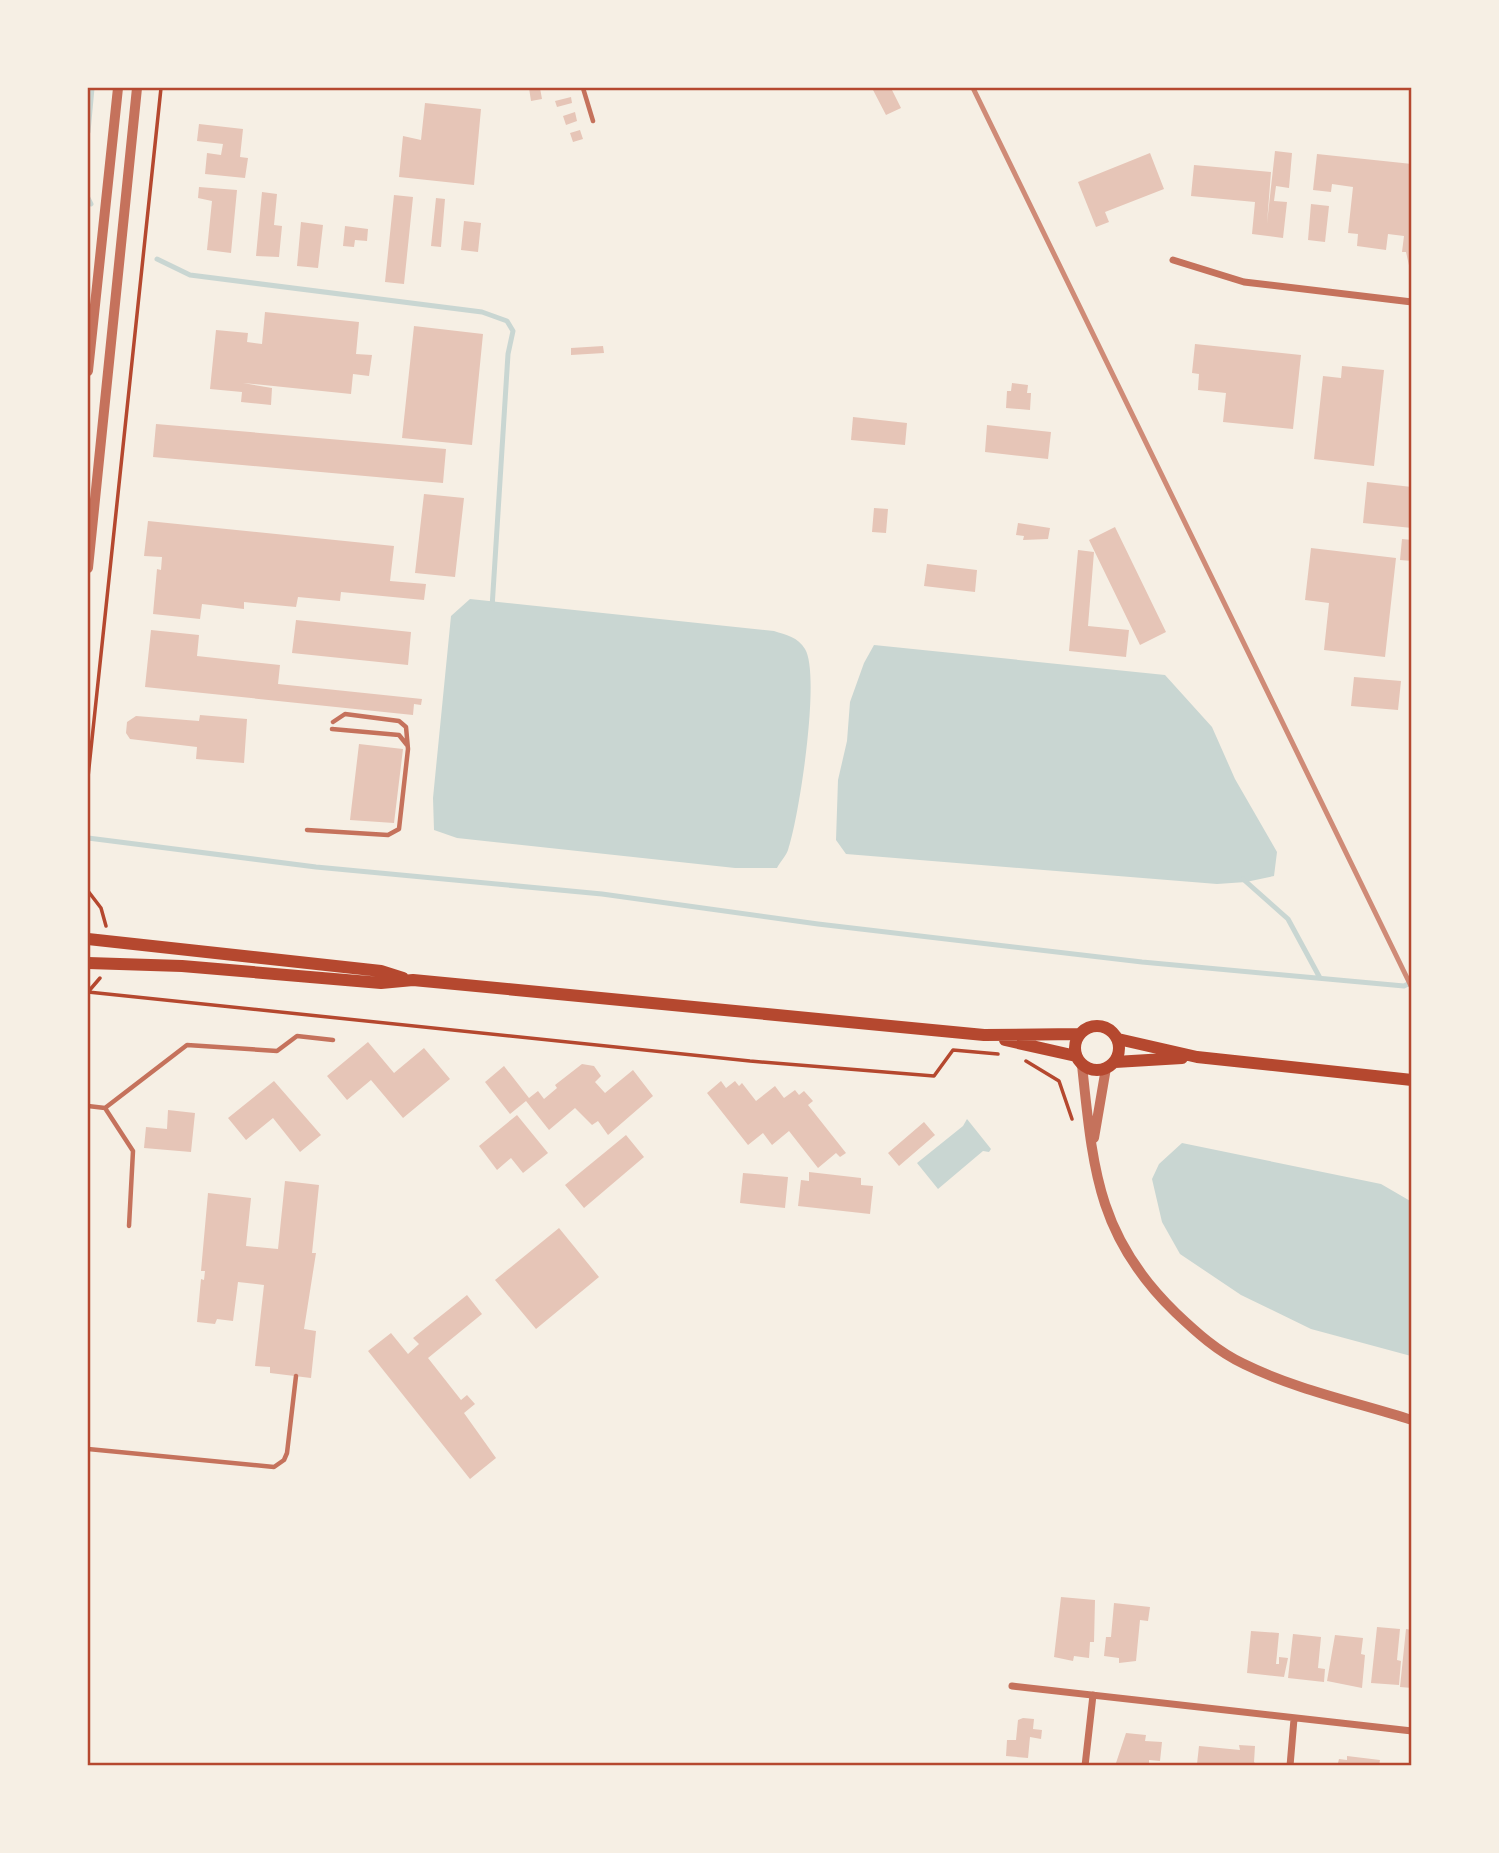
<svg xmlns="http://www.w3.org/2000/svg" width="1499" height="1853" font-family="Lato,sans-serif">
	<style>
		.water { fill: #c9d6d2 }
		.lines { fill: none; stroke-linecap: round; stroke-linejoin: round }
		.stream { stroke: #c9d6d2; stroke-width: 5 }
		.building { fill: #e6c5b7 }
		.path { stroke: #b5482f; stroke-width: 3.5 }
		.service { stroke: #c5725c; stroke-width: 4.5 }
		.minor { stroke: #c5725c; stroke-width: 7 }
		.tertiary { stroke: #c5725c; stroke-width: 10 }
		.secondary { stroke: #b5482f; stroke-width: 12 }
		.rail { stroke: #cf8b77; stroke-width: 5 }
		.neatline { fill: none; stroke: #b5482f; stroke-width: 2.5 }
	</style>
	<rect width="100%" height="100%" fill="#f6efe4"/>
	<path class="water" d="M470,599l304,32c12,4 24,6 31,18 16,26 -6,169 -17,201 -2,6 -8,12 -11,18h-42l-278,-30 -23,-8 -1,-32 18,-182z
		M874,645l291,30 47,52 23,52 42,73 -3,24 -28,6 -29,2 -371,-30 -10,-14 2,-60 9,-39 3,-39 14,-39z
		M967,1119l24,30 -2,3 -6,-1 -45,38 -21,-26 46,-37z
		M1182,1143l199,41 31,18 -1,154 -100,-27 -70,-34 -61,-41 -18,-32 -10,-43 7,-15z"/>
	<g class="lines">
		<path class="stream" d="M88,132l4,-44
			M88,198l3,6
			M157,259l33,16 292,37 25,9 6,10 -5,23 -16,254
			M88,838l228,29 286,27 216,30 324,38 262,24 8,-4
			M1243,879l45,40 32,59"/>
	</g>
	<path class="building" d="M529,88h11l2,11 -11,2z
		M872,88h19l10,20 -15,7z
		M571,97l1,6 -15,4 -2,-6z
		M425,103l56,6 -7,76 -75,-8 4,-41 18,4z
		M575,112l2,9 -11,4 -3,-9z
		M199,124l44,5 -3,28 8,1 -3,20 -40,-4 2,-21 14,2 2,-11 -26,-3z
		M580,130l3,9 -10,3 -3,-9z
		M1275,151l17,2 -3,35 -13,-2 -2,15 13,1 -4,36 -31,-4 3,-32 -64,-6 3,-31 77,7 -4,51z
		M1150,153l14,36 -59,23 4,10 -13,5 -18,-45z
		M1317,154l95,10v115l-6,-27h-4l2,-16 -16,-2 -2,16 -29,-4 1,-12 -10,-1 5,-46 -21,-3 -1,8 -18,-2z
		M199,187l38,3 -6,63 -24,-3 5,-49 -14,-3z
		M262,192l15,2 -3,31 8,1 -3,31 -23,-1z
		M394,195l19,2 -9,87 -19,-2z
		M436,198l9,1 -4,48 -10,-1z
		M1311,204l18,2 -4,36 -17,-2z
		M464,221l17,2 -3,29 -17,-2z
		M301,222l22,3 -5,43 -21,-2z
		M345,226l23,3 -1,12 -12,-1 -1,7 -11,-1z
		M265,312l94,10 -3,32 16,1 -3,21 -16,-2 -2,20 -108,-11 29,5 -1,17 -30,-3 1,-10 -32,-3 6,-59 32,3 -1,9 15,2z
		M414,326l69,8 -11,111 -70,-7z
		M1195,344l106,11 -8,74 -70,-7 3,-29 -28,-3 1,-16 -7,-1z
		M603,346l1,7 -33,2v-7z
		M1342,366l42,4 -10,96 -60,-7 9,-83 18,2z
		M1012,383l16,2 -1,8h4l-1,17 -24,-2 1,-17h4z
		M853,417l54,6 -2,22 -54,-5z
		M156,424l290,25 -3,34 -290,-26z
		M987,425l64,7 -3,27 -63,-7z
		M1367,482l45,5v41l-49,-5z
		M424,494l40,4 -9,79 -40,-4z
		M874,508l14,1 -2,24 -14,-1z
		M148,521l246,25 -4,35 36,3 -2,16 -83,-8 -1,9 -42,-4 -2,10 -52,-5v7l-42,-5 -2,15 -47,-5 4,-45 4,1 1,-13 -18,-1z
		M1018,523l32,5 -2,11 -25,1 1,-4 -8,-1z
		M1115,527l51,105 -26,13 -51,-105z
		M1402,539l10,1v21l-12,-1z
		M1311,548l85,10 -11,99 -61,-7 5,-47 -24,-3z
		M1078,550l16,2 -6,74 41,4 -3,27 -57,-6z
		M927,564l50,6 -2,22 -51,-6z
		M296,620l115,12 -3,33 -116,-12z
		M151,630l48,5 -2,21 83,9 -2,19 144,15 -1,6 -7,-1 -1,11 -268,-28z
		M1354,677l47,4 -3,29 -47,-4z
		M200,715l47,4 -3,44 -48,-4 1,-12 -67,-8 -4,-6 1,-11 9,-6 63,5z
		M359,744l44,5 -9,74 -44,-3z
		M368,1042l26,31 30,-25 26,31 -47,39 -32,-38 -24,20 -20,-24z
		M582,1064l12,2 7,10 -6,6 10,11 28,-23 20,26 -45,39 -10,-14 -6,4 -17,-17 -26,22 -23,-29 -16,13 -25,-32 19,-16 25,32 9,-7 6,8 13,-11 -2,-3z
		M274,1081l47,54 -21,17 -27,-34 -27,22 -18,-22z
		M721,1081l5,7 9,-7 4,5 3,-3 14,18 19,-15 9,12 11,-8 4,5 5,-4 9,10 -5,4 38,48 -6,4 -4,-4 -18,15 -29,-37 -17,14 -9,-12 -15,12 -41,-52z
		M168,1110l27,3 -4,39 -47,-4 2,-21 21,2z
		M517,1115l31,38 -25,20 -12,-15 -14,12 -18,-24z
		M924,1122l11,13 -36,31 -11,-13z
		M626,1135l18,22 -60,51 -19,-23z
		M809,1172l52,6v7l12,1 -3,28 -72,-8 3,-26 8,1z
		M743,1173l45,4 -3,31 -45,-5z
		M285,1181l34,4 -7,68h4l-12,76 12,2 -5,47 -41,-5v-6l-15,-1 9,-81 -26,-3 -5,39 -16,-2 -2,5 -18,-2 4,-43 3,1 1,-9h-4l7,-78 43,5 -5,48 32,3z
		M559,1228l40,49 -63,52 -41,-49z
		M467,1295l15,19 -54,44 33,42 6,-5 8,9 -11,9 32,45 -26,21 -102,-128 23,-18 17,21 11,-10 -6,-6z
		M1061,1597l34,3 -1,42h-4l-1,16 -15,-2 -1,5 -19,-4z
		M1114,1603l36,4 -2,14 -8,-1 -4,41 -17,2v-5l-15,-2 2,-19h5z
		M1377,1627l23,2 -3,31 4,1 -2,24 -28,-2z
		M1406,1629l6,1v58l-12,-1z
		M1251,1631l28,2 -3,31h3v-7l9,1 -4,19 -37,-4z
		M1293,1634l28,3 -3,31 7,1 -1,13 -36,-4z
		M1335,1635l28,3 -2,16 4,1 -3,33 -35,-7z
		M1023,1718l11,1 -1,10 9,1 -1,9 -11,-2 -2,21 -22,-2 1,-16h9l2,-20z
		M1126,1733l20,2 -1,6 17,1 -2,19 -11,-1v6h-34z
		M1239,1745l16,1 -1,16 4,4 -61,-2 2,-18 41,4z
		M1347,1756l33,4 -1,6h-49l1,-3h7l1,-4 8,1z"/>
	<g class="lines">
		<path class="path" d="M88,777l73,-689
			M88,891l13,17 5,18
			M88,992l662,69 184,15 19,-26 45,4
			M88,992l12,-14
			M1026,1061l33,20 13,38"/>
		<path class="service" d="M583,88l10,33
			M332,729l67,6 8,10
			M307,830l81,5 11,-6 9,-80 -2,-22 -7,-6 -54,-7 -12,8
			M88,1106l17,2 28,43 -4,75
			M105,1108l82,-63 90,6 20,-15 36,4
			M88,1449l186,18 10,-7 3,-7 9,-77"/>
		<path class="minor" d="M1173,260l71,22 168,20
			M1012,1686l400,45
			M1085,1766l8,-71
			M1290,1766l4,-47"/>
		<path class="tertiary" d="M88,371l30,-283
			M88,568l49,-480
			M1082,1065c11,103 15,172 94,248 20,19 42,39 68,51 53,26 112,38 168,56
			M1094,1138l12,-70"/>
		<path class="secondary" d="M88,939l293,32 22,7
			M88,963l94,3 199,17 32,-3 571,55 95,-1
			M1075 1048a22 22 0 1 1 44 0a22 22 0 1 1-44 0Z
			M1118,1039l79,18 215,23
			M1005,1040l71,16
			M1115,1062l67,-4"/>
		<path class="rail" d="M973,88l439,900"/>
	</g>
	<rect width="1499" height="1853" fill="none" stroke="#f6efe4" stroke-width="178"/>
	<rect x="89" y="89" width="1321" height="1675" class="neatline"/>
</svg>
